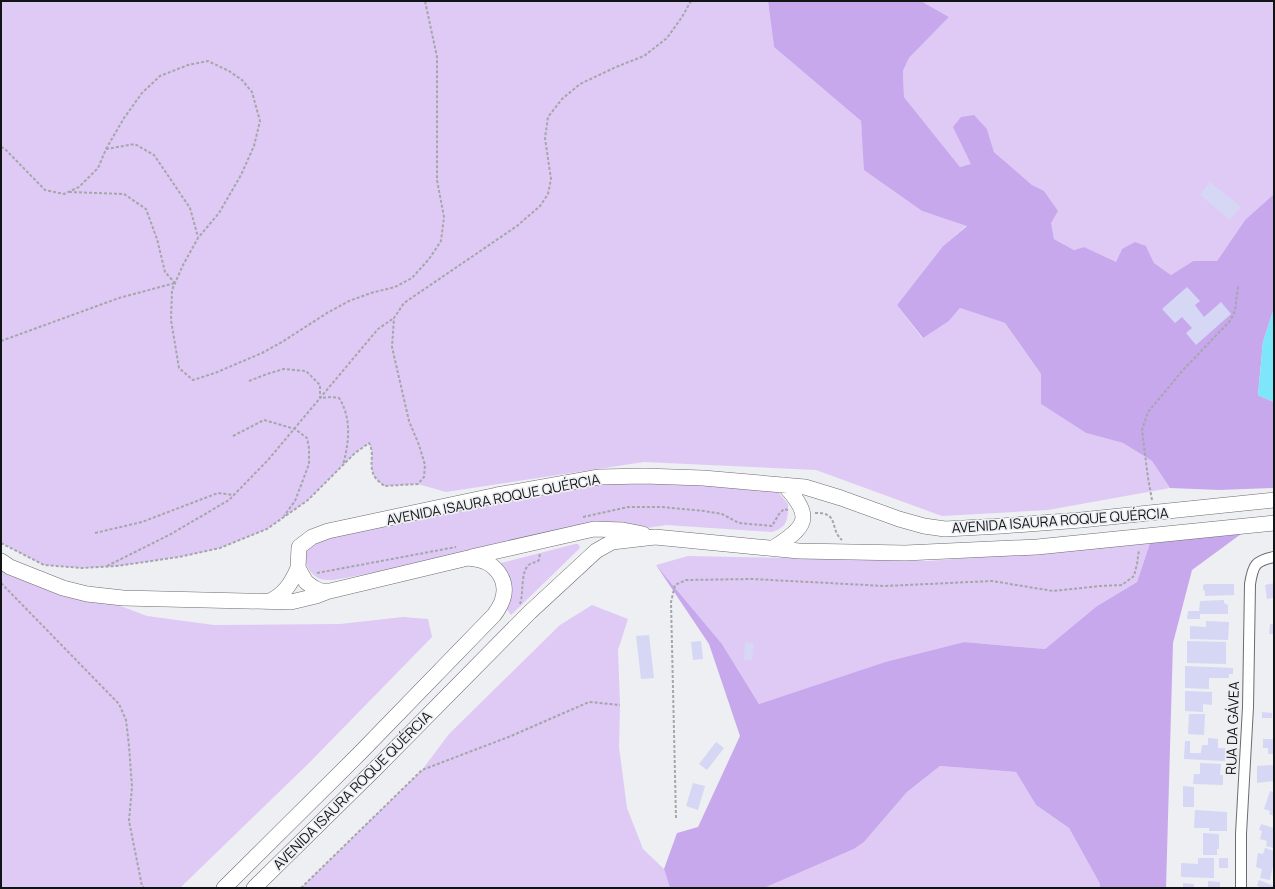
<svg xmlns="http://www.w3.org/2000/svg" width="1275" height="889" font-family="Manrope,sans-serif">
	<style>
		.green { fill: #decaf5 }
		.forest { fill: #c8a8ec }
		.water { fill: #7de6fa }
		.building { fill: #d5d7f5 }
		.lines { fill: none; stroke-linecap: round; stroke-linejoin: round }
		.street-casing { stroke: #6b6c6f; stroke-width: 12 }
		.secondary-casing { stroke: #6b6c6f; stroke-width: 16 }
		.path { stroke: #a5a6a9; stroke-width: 2; stroke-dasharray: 3 2; stroke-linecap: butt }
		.street { stroke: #fff; stroke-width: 10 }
		.secondary { stroke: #fff; stroke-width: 15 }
		.labels { text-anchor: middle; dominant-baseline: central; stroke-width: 3.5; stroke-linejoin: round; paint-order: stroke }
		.street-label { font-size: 14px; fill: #121314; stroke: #edeff2 }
	</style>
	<rect width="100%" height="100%" fill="#edeff2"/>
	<path class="green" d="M1,1h767l6,46 87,74 4,49 57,41 45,14 -24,21 -46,59 25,33 27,-17 11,-13 45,15 36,51v30l45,29 37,10 29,18 18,27 -122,22 -106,6 -126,-46 -172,-8 -198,30 -28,-8 -34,2c-4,-4 -10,-8 -11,-13 -4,-10 2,-19 -4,-30l-14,10 -47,47 -41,29 -47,19 -41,9 -62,9 -35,2 -38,-3 -43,-22z
		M921,1h353v193l-29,26 -28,41h-24l-22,14 -17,-12 -8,-17 -24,3 -6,14 -32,-16 -10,3 -20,-11 -10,-47 -12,-7 -38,-33 -7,-23 -15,36 -12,2 -56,-70 -1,-26 6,-13 40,-41z
		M627,480l146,8 6,5 9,11c0,15 0,23 -16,28l-106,-7 -203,32 -130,23c-4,0 -9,0 -13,-1 -8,-3 -16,-14 -15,-23 0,-6 5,-11 10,-16l119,-23 29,-9z
		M1150,543l-13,39 -40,24 -52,43 -81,-7 -79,20 -126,42 -37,-60 -66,-79 32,-9 240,5z
		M575,544h3l2,3 -1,2 -68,66 -7,-10 -3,-42z
		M1,561l146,55 67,9 126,-1 63,-7 25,2 4,18 -123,126 -129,125h-179z
		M592,605l36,14 -10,31 2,55 -1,42 8,61 16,41 21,20 6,19h-369l121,-118 27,-36 111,-109z
		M940,766l76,6 20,33 33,23 31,56v4h-336l90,-39 10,-7 43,-50z"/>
	<path class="forest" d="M768,1h153l28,16 -40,41 -6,13 1,26 56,70 11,-3 -18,-37 8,-10 13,-2 13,14 7,23 38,33 12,6 14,20 -7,12 3,16 20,11 10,-3 32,15 6,-13 13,-7 11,4 8,17 17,12 22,-14h24l28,-41 29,-26v114l-11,34 -5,53 16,7v86l-55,2 -49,-2 -18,-27 -29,-18 -37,-10 -45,-29v-30l-36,-51 -45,-15 -11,13 -26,17 -26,-33 46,-59 24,-20 -45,-15 -58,-41 -3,-49 -87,-74z
		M1241,534l-49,36 -19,73 -7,245h-66v-4l-31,-56 -33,-23 -20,-33 -76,-6 -33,26 -43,50 -10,7 -90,39h-94l-6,-19 13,-36 21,-6 42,-91 -31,-92 -53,-79 66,79 37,60 126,-42 79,-20 81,7 52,-43 40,-24 13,-39z"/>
	<path class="water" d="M1274,308v94l-16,-7 5,-53z"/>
	<path class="building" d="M1210,182l31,25 -11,13 -30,-25z
		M1187,287l13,14 -5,4 9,12 17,-15 10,12 -35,31 -10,-12 6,-5 -10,-11 -7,6 -13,-14z
		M1274,583v15l-7,1 -2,-14z
		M1205,584h29v11l-29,1v-5l-2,-1v-5z
		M1224,600v3l4,2v9h-28v5h-13l1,-8h11l1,-10z
		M1206,621l23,1 -1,18 -38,-1v-13l16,1z
		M1270,624h4v10h-5z
		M649,635l5,43 -13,1 -5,-43z
		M701,641l2,18 -10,1 -2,-18z
		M1187,641l39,1v22l-39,-1z
		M745,642l9,1 -2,17h-8z
		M1185,666l48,2v6h-4v4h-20v11l-24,-1z
		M1185,691l27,1v13l-9,-1v8l-18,-1z
		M1262,712l10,1v5h-10z
		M1189,714h16l-1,21 -16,-1z
		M1208,738l10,1v9h7v13l-41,-2 1,-18h5v12h11l1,-8h6z
		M1263,739h11v15h-6v-6h-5z
		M716,742l8,6 -17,22 -8,-6z
		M1200,763l21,1 -1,11h3v10l-30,-1 1,-10h6z
		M1274,765v16l-17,2v-17z
		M693,783l12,3 -7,24 -12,-4z
		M1183,786l11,1v20h-11z
		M1270,791l4,1v24l-5,-2 1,-3 -6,-2z
		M1195,810l32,2v19h-18v-3h-15z
		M1261,824l13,4v20l-8,-2 1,-5 -7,-2 2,-8 -3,-1z
		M1203,833l16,1v15h-2v6h-14z
		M1265,848l9,3v11l-4,18 -10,-2 2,-9 -6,-2 2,-14 5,1z
		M1198,858h16v20l-33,-1v-14l17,1z
		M1219,858h9v10h-9z
		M1259,880l15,6v2h-16l1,-2h-2z
		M1208,881l12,1v6h-12z
		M1183,883l11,1v4h-11z"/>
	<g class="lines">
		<g class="street-casing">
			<path id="street" d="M1241,888v-54l7,-127 2,-123c3,-19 5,-23 24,-27"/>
		</g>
		<g class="secondary-casing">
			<path id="secondary" d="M773,548c34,-21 41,-31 11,-63
				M471,557l123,-28 29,1 20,4
				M1,561l9,6 53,21 24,6 36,4 168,4 25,-6 13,-5
				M268,602c16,-7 23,-18 30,-34
				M224,888l136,-135 134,-138c10,-13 15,-28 4,-43 -4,-5 -8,-9 -15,-11 -5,-2 -10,-2 -15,-3l-138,33h-9l-7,-3 -8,-6 -8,-14 1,-21 13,-10 16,-6 169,-36 102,-18 45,-1 59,2 102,9 36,11 58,21 25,7 21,3 56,-3 80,-6 193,-20
				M254,888l121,-119 155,-157 66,-61 16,-9 43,-5 144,14 106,2 132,-6 237,-24"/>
		</g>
		<path class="path" d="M1,147l4,2 40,41 19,4 15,-7 19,-19 8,-19 18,-31 18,-25 18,-17 28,-11 20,-4 21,10 13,9 10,12 8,29 -6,25 -13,29 -22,38 -21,25 -15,27 -11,25 -1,30 8,48 14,12 22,-7 47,-20 20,-11 45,-29 22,-12 22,-8 24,-6 17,-9 17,-19 12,-18 3,-24 -7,-37v-123l-12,-56
			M106,149l29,-5 19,11 13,19 23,34 8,29
			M69,192l55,2 22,15 11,30 8,33 10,11
			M1,341l118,-43 56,-15
			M249,381l18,-7 17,-5 22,2 14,14v13l12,-1 7,1c13,20 10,45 4,67
			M233,436l31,-16 31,9 12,9 2,10v16l-14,37 -11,15
			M1152,500l-4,-22 -6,-48 6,-18 35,-42 47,-49 5,-10 3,-25
			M815,513c25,-1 14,16 27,27
			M583,517l45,-10h34l42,4 18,3 17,9 33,3 7,-12 5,-5 4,1
			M95,533l47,-11 76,-29 16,2
			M1,543l43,22 38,3 35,-2 62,-9 41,-9 47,-19 41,-29 47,-47 14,-10c6,11 0,20 4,30 1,5 7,9 11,13l34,-2 6,-7 1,-12 -6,-20 -10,-24 -17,-74 2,-29 10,-15 113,-77 23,-20 8,-12 3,-15 -6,-41 3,-21 14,-18 18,-15 36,-17 28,-11 23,-18 15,-21 9,-16
			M107,566l64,-32 58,-34 39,-40 110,-131 16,-11
			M317,573l139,-26
			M1,583l118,121 7,16 3,26 3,41 -3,34 13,65 2,2
			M520,604c4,-11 0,-34 10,-40 3,-2 6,-1 9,-4l1,-7
			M676,818l-5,-216 4,-17 11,-5 66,-1 133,7 107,-5 61,10 47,-5 22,-1 12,-9 3,-12 2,-14
			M301,888l121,-118 89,-34 78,-34 31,3"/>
		<use href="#street" class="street"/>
		<use href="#secondary" class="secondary"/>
	</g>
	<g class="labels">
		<g class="street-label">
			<text transform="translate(493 499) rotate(-11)">AVENIDA ISAURA ROQUE QUÉRCIA</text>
			<text transform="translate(1060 520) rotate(-4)">AVENIDA ISAURA ROQUE QUÉRCIA</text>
			<text transform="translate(1232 728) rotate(-88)">RUA DA GÁVEA</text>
			<text transform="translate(352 790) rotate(-45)">AVENIDA ISAURA ROQUE QUÉRCIA</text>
		</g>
	</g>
	<rect width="1275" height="889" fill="none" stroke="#121314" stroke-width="4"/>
</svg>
